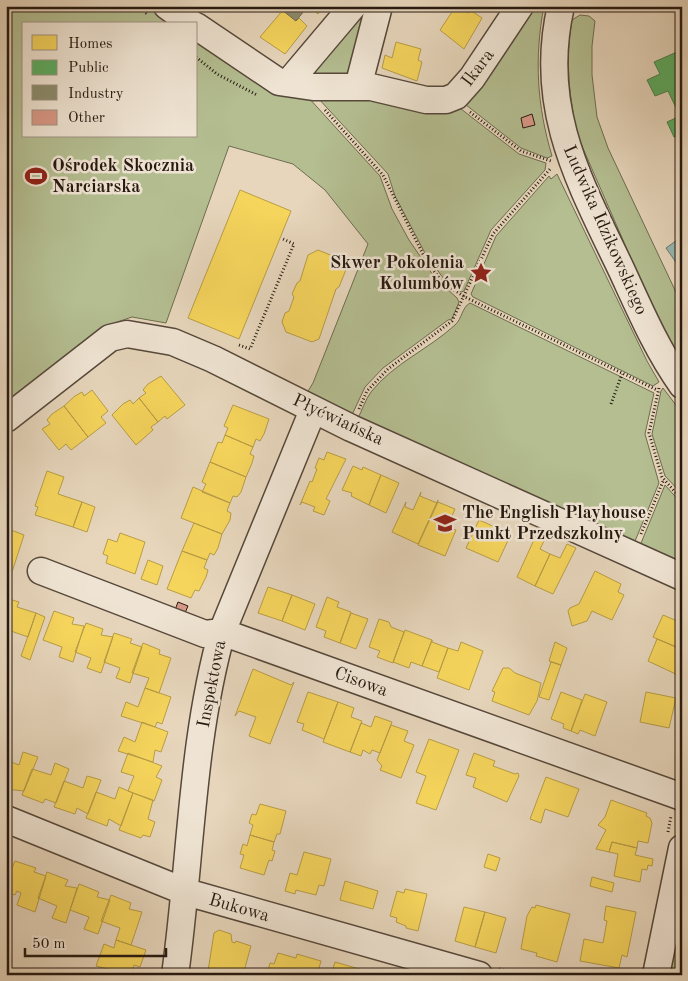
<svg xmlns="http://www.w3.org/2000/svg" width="688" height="981" font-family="'Old Standard TT',serif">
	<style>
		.green { fill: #b4be91; stroke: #6d6c50 }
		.water { fill: #97b9b4; stroke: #6a7972 }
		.homes { fill: #f6d55c; stroke: #b89d45 }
		.public { fill: #5aae61; stroke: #4a8149 }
		.industry { fill: #8c8c6e; stroke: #6d6a52 }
		.building { fill: #d99887; stroke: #261910 }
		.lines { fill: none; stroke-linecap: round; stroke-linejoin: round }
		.minor-casing { stroke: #56483b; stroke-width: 29 }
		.path { stroke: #261910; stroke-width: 3; stroke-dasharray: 1 2.5; stroke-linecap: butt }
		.minor { stroke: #efe4d3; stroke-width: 26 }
		.labels { text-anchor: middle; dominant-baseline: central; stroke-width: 5; stroke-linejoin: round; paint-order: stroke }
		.street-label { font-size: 18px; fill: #261910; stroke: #efe4d3 }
		.poi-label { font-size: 18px; font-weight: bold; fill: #261910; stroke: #efe4d3; text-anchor: start }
	</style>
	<rect width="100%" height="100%" fill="#e7d6bc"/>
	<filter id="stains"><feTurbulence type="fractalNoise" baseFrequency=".004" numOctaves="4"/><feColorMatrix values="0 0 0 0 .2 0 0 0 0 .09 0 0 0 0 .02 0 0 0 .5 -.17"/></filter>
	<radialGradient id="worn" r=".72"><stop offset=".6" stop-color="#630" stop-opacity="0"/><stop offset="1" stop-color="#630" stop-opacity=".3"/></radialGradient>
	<path class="green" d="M6,6h145l26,18h-153v112h172v-99l111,59 73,80 12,33 17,31 26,38 22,20 2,4 -7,17 -4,1 -65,48 -18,19 -14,30 -46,-21 8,-13 55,-139 -43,-54 -32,-26 -64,-18 -63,177 -34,-6 -24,8 -102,80z
		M530,6h14c-10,52 -7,100 8,150l-5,2 -26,-10 -60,-47z
		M364,12l-13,62 -34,4 -7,-7z
		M580,15l9,1 6,5 -3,25v29l5,42 11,31 74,157v57l-21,-35 -83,-190c-9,-39 -13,-77 -6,-117z
		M317,97l139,8 63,49 27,9 -1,7 -54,60 -27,61 -3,1 -17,-13 -18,-24 -31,-59 -7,-22z
		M557,174l90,187 12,21 -6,4 -180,-89 -2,-3 25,-58 53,-60 2,3z
		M470,303l184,90 -9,41 14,49 -26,63 -276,-126c5,-9 8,-20 14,-28 23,-29 58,-43 84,-67 7,-6 7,-18 15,-22z
		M663,388l19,25v81l-17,-18 -13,-42 9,-43z
		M665,485l17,19v64l-43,-20z
		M682,896v79h-16z"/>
	<path class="water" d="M680,238l2,3v30l-16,-23z"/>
	<path class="homes" d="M308,6h16l-6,8z
		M456,6l12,7 2,-3 12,8 -18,31 -24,-19z
		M283,10l13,11 3,-3 8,8 -22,28 -25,-17z
		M396,42l25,7 -3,11 4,2 -5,19 -35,-13 3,-13 7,3z
		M240,190l51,21 -52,128 -51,-21z
		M318,250l25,10 4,7 -8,20 -3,2 -17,50 -7,3 -26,-10 -4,-10 3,-9 4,-2 5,-14 -2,-3 5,-11 3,-2 8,-26z
		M161,376l24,29 -18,14 -2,-3 -7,6 -19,-24 7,-5 -3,-3 5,-6z
		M92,390l16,21 -7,6 5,6 -18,14 -24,-31 11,-10 7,-4 2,4z
		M139,398l19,24 -7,5 2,3 -17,15 -24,-30 11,-11 7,-4 3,4z
		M233,405l36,14 -5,15 -4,7 -4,-2 -3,8 -28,-12 3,-7 -4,-2z
		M64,406l24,31 -17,13 -5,-6 -7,6 -17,-21 8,-5 -3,-4 5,-6z
		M225,435l28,12 -3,7 4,2 -2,7 -6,14 -36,-15 8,-20 4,1z
		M327,452l19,7 -20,40 4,2 -6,14 -11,-4 2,-4 -13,-5 -2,3 10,-24 2,1 5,-13 -2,-1 4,-10 5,2z
		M210,462l36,15 -5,15 -4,5 -4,-1 -3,7 -28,-11 4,-8 -4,-2z
		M353,466l9,4 1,-3 18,8 -12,30 -18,-9 1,-3 -10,-3z
		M47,471l17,6 -6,17 24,8 -9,25 -38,-12 3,-8 -3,-1z
		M381,475l18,8 -13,30 -17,-8z
		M193,487l37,16 -3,8 4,2 -1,7 -8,14 -41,-16z
		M421,492l-1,4 17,7 1,-3 -20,44 -26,-12 14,-30 -1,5 8,3z
		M82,502l13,5 -8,25 -14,-5z
		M438,502l17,7 -8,18 9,3 -11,26 -27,-11z
		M479,520l32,14 -13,28 -32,-14z
		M194,523l28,11 -4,14 -4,7 -4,-2 -3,7 -25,-9z
		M6,528l18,7 -12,37 -6,-2z
		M538,531l9,4 -7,14 10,5 -15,32 -18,-9z
		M120,533l25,9 -10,32 -29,-11 2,-7 -5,-2 5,-15 9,3z
		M567,544l9,4 -23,46 -18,-8 15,-32 10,4z
		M182,551l25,9 -3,8 4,2 -2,7 -7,14 -4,-1 -4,8 -24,-9z
		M148,560l15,6 -6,19 -16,-6z
		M595,571l26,13 -3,8 6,3 -12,25 -20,-9 -5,10 -15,5 -4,-15 2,-3 9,-4z
		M268,587l24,8 -10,26 -24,-8z
		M292,595l23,9 -10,26 -23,-9z
		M327,597l12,5 -2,5 14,5 -11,31 -16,-6 2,-6 -10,-4z
		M6,598l13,4 -2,5 19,6 -8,24 -20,-7z
		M54,611l20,7 -2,6 12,2 -11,36 -14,-5 3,-10 -19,-7z
		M36,613l9,4 -15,43 -9,-4z
		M351,613l17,6 -12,30 -16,-6z
		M663,615l19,8 -2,26 -27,-12z
		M379,619l10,3 2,5 13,5 -11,31 -16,-6 3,-6 -11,-4z
		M86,623l17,6 -2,6 12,2 -12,36 -14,-5 4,-10 -16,-6z
		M405,630l27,10 -10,26 -11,-4 -2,6 -16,-6z
		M114,633l18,6 -2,4 12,4 -12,36 -14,-5 4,-10 -16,-6z
		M657,639l25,10 -2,14 2,14 -34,-16z
		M432,640v2l16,6 -9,24 -17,-6z
		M461,642l22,9 -14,39 -32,-12 11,-30 10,3z
		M555,642l12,6 -6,17 -12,-4z
		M143,643l17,7 -1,4 12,4 -12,35 -14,-5 4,-10 -17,-5z
		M551,662l10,3 -12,35 -10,-3z
		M503,668h6l6,5 26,10 -4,18 -8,14 -37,-14 3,-9 -3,-1z
		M253,669l38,16 3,-3 -24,62 -21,-8 7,-19 -17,-6 -4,5z
		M145,688l26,9 -9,27 -5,-2 -2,5 -34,-11 5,-14 12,5z
		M308,692l30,10 -14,37 -22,-9 2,-6 -7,-2z
		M561,692l21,8 -11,31 -8,-3 1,-4 -13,-5z
		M646,692l30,6 -7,30 -29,-6z
		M585,694l22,8 -12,34 -15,-6 -2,4 -7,-3z
		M338,702l16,6 -3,9 11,4 -12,31 -27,-10z
		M375,716l17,6 -12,31 -8,-3 -2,4 -7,-4 -2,6 -11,-4 11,-29 10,4z
		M142,722l26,10 -7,20 -6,-2 -2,12 -35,-11 6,-14 11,5z
		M391,725l17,6 -4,10 10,4 -13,33 -21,-8 2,-4 -5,-6z
		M429,739l30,11 -23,60 -20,-7 10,-27 -10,-4z
		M23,752l15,5 -14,34 -18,-2v-29l13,5z
		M128,753l34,13 -6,11 6,3 -8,21 -26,-10 6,-15 -13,-4z
		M474,753l21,8 -2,5 22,8 3,-1 1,3 -12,26 -34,-15 3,-9 -10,-3z
		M55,763l14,6 -13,34 -11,-4 -2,4 -21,-8 10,-26 19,6z
		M87,776l14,4 -13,34 -11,-6 -2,6 -21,-7 10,-26 19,7z
		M546,777l33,12 -11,28 -23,-8 -4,14 -11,-4z
		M119,787l14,6 -12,33 -12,-7 -2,7 -21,-8 10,-26 19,7z
		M133,793l20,7 -5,19 7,3 -5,15 -7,-2 -2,3 -22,-8z
		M611,800l36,13 -1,3 4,2 2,5 -4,20 -10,-2 -1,7 -25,-6 -3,10 -13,-3 10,-19 -8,-5 7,-8z
		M260,804l26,7 -6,23h-3l-3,8 -24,-7 3,-10 -4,-2 3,-9 4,1z
		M250,835l24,7 -2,8 3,1 -3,10 -3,-1 -5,15 -24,-7 4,-13 -4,-1 3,-10 4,2z
		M612,842l25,6 -2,7 18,4 -1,7 -4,-1 -1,5 -5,-1 -2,13 -26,-6 4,-22 -9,-2z
		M304,852l27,7 -7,27 -5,-1 -3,10 -20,-5 -1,4 -10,-3 5,-18 7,2z
		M488,854l12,4 -4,13 -12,-4z
		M15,861l21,7 -2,4 12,4 -11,36 -18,-7 4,-12 -4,-2 -2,4 -9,-3v-10z
		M47,872l21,8 -3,6 12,2 -11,35 -14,-5 5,-12 -19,-8z
		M592,877l22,6 -2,9 -22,-6z
		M345,881l33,10 -5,18 -33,-9z
		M79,884l20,8 -2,5 13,3 -12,34 -14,-5 5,-12 -19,-7z
		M405,889l22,5 -9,37 -12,-3v-2l-10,-4 1,-4 -7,-2 7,-25 7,2z
		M111,895l20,8 -2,6 13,3 -11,33 -15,-5 4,-12 -19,-7z
		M536,905l34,9 -13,48 -21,-6 1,-3 -16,-4 6,-33 5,-9 3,1z
		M606,906l30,6 -9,45 -5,-2 -3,13 -39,-7 4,-22 19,4 4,-22 -3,-1z
		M464,907l21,5 -10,35 -20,-6z
		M485,912l21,6 -10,35 -21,-6z
		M219,930l12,4 1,8 3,1 1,-2 15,5 -8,29h-22l-13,-4 6,-38z
		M116,940l30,10 -6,17 -6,-2 -2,10 -36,-9 8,-22 10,4z
		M278,953l18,5 1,-4 24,7 -4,14h-50l3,-12 4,1z
		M335,962l28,8 -1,5h-31z
		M110,970l15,5h-17z"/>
	<path class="public" d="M677,52l5,10v72l-8,3 -7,-15 13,-6 -12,-25 -13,5 -8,-16 13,-6 -6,-12z"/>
	<path class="industry" d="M285,6h23l-12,15 -14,-11z"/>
	<path class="building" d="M532,114l3,11 -12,3 -2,-10z
		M178,602l10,4 -3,7 -10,-3z"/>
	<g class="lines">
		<g class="minor-casing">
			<path id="minor" d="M167,6l25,18
				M561,6c-24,102 19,177 61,265 18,39 35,79 60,114
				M196,26l83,56 34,5h58l55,13h20l10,-4 16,-18 48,-72
				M288,83l65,-77
				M358,87l21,-81
				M6,419l104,-81 17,-4 46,8 40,17 138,69 331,149
				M41,571l164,63 17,-2 460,165
				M6,819l180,73 293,83
				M175,975c16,-114 16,-232 47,-343l91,-222
				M656,975l26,-127"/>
		</g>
		<path class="path" d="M138,6l9,8
			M196,57l21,17 40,21
			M325,110l58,65 43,85 16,22 23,15 192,93
			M470,112l51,39 30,10
			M239,345l11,4 44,-105 -11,-5
			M659,388l-10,45 13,44 20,23
			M611,404l11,-30
			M359,409l8,-18 21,-22 64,-48 41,-87 58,-66
			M641,534l23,-55
			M680,773l2,-9
			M668,832l3,-16
			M499,969l23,6"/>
		<use href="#minor" class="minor"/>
	</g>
	<defs>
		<g id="stadium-bare" transform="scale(1.725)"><path d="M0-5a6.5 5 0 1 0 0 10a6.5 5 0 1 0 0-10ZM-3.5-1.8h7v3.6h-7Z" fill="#8f2418" stroke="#efe4d3" stroke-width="2.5" paint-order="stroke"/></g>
		<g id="sight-bare" transform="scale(1.725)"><path d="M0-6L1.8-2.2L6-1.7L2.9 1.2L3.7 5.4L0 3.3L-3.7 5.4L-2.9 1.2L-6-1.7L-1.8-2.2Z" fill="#8f2418" stroke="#efe4d3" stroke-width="2.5" paint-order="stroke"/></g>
		<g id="school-bare" transform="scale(1.725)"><path d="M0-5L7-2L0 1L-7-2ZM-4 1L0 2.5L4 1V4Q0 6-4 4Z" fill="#8f2418" stroke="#efe4d3" stroke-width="2.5" paint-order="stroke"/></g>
	</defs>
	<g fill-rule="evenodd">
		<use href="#stadium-bare" x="36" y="176"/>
		<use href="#sight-bare" x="481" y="273"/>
		<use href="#school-bare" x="445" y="523"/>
	</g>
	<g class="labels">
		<g class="street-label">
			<text transform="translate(478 68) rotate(-53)">Ikara</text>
			<text transform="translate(605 230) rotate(66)">Ludwika Idzikowskiego</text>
			<text transform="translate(338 420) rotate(25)">Płyćwiańska</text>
			<text transform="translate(361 682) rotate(20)">Cisowa</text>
			<text transform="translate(212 684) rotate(-79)">Inspektowa</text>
			<text transform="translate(239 908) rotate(16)">Bukowa</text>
		</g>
		<g class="poi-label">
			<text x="52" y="166">Ośrodek Skocznia<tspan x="52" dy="21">Narciarska</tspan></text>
			<text x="464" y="263" text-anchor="end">Skwer Pokolenia<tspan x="464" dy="21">Kolumbów</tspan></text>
			<text x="462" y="513">The English Playhouse<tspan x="462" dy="21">Punkt Przedszkolny</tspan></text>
		</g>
	</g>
	<rect width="688" height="981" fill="none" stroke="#e7d6bc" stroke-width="25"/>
	<rect x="8" y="8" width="673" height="966" fill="none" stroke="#261910" stroke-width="2.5"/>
	<rect x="12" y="12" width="663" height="956" fill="none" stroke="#261910"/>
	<rect x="22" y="22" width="175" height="115" fill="#efe4d3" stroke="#9f9385"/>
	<rect x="32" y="35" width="25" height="15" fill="#f6d55c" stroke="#9f9385"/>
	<text x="68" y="48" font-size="15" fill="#261910">Homes</text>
	<rect x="32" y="60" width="25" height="15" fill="#5aae61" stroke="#9f9385"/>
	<text x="68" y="72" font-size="15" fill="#261910">Public</text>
	<rect x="32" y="85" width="25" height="15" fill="#8c8c6e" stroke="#9f9385"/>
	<text x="68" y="98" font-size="15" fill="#261910">Industry</text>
	<rect x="32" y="110" width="25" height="15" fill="#d99887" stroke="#9f9385"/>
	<text x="68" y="122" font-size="15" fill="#261910">Other</text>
	<path d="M25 948v8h141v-8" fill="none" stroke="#261910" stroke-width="2.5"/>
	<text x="32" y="948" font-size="15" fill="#261910" stroke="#efe4d3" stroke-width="4" paint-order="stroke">50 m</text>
	<rect width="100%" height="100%" filter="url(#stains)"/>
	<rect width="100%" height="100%" fill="url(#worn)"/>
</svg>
